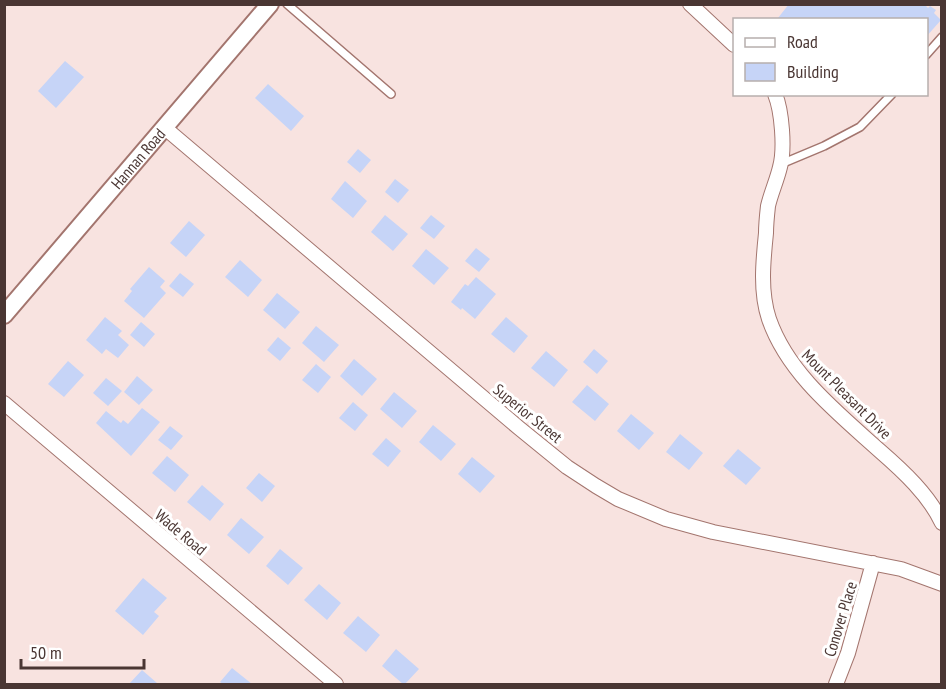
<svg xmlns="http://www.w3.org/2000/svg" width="946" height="689" font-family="'PT Sans Narrow',sans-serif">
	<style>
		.building { fill: #c6d4f7 }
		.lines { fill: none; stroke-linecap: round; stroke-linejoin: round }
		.service-casing { stroke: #a3756e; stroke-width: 10 }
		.minor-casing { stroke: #a3756e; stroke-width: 16 }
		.tertiary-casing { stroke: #a3756e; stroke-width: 20 }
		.service { stroke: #fff; stroke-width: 7 }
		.minor { stroke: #fff; stroke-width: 14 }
		.tertiary { stroke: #fff; stroke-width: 16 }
		.labels { text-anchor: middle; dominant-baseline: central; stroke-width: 6; stroke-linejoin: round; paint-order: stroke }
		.street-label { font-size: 16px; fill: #4a3633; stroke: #fff }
	</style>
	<rect width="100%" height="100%" fill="#f8e3e0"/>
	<path class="building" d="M789,4h135l4,4 2,-2 6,4 -2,3 7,7 -15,17v-17h-146l-2,-2z
		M65,61l19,16 -28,31 -18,-17z
		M268,84l36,32 -13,15 -36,-33z
		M358,149l13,11 -11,13 -13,-11z
		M395,179l14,11 -11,13 -13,-11z
		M345,181l22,20 -14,17 -22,-19z
		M385,215l23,19 -15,17 -22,-19z
		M431,215l14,11 -11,13 -14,-11z
		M189,221l16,14 -19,22 -16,-14z
		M476,248l14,11 -11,13 -14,-11z
		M426,249l23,19 -15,17 -22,-19z
		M240,260l22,20 -14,17 -23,-20z
		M149,267l16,14 -5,6 6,6 -22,25 -20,-17 8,-10 -2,-2z
		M180,273l14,11 -11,13 -14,-11z
		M476,277l20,17 -21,25 -13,-11 -1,2 -10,-8 14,-18 3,2z
		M277,293l23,19 -15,17 -22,-19z
		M105,317l17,14 -4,4 11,10 -11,13 -12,-9 -4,5 -16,-14z
		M506,317l22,19 -14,17 -23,-19z
		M141,322l14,12 -11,13 -14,-12z
		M316,326l23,19 -15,17 -22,-19z
		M278,337l13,11 -11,13 -13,-11z
		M594,349l14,12 -11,13 -14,-12z
		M546,351l22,19 -14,17 -23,-19z
		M354,359l23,20 -15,17 -22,-20z
		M68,361l16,14 -20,22 -16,-13z
		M316,364l15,13 -13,16 -16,-13z
		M137,376l16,14 -14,15 -15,-13z
		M106,378l16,13 -14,15 -15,-13z
		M587,385l22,19 -14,17 -23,-19z
		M394,392l23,19 -15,17 -22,-19z
		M353,402l15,13 -13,16 -16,-13z
		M142,408l18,14 -29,34 -35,-33 10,-12 15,12 2,-3 5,4z
		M631,414l23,19 -15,17 -22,-19z
		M433,425l23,19 -15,17 -22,-19z
		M170,426l13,10 -12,14 -13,-10z
		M680,434l23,19 -14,17 -23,-18z
		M386,438l15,13 -13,16 -16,-13z
		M738,449l23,19 -15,17 -23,-19z
		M167,456l22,19 -14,17 -23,-19z
		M472,457l23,19 -15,17 -22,-19z
		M259,473l16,13 -13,16 -16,-14z
		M202,485l22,19 -14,17 -23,-19z
		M241,518l23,19 -15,17 -22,-19z
		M280,549l23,19 -15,17 -22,-19z
		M143,578l24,20 -13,14 5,4 -16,19 -28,-24z
		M319,584l22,19 -14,17 -23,-20z
		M358,616l22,19 -14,17 -23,-19z
		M396,649l23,20 -14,15h-2l-21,-18z
		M232,668l20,16h-29l-3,-2z
		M142,670l15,13 -1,1h-27z"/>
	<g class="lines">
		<g class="service-casing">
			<path id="service" d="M287,4l104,90
				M926,55l16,-18
				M781,164l43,-18 36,-19 32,-33"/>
		</g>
		<g class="minor-casing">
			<path id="minor" d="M690,4l44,41
				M775,94c7,17 10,55 5,73 -3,13 -9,26 -12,39 -1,9 -2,18 -2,27 -3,29 -6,59 3,86 19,55 69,94 111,132 23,20 49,44 62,72
				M165,128l354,300 48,39 29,19 22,13 48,20 47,13 188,37 41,15
				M4,403l332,281
				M836,684l12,-31 25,-90"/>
		</g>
		<g class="tertiary-casing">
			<g id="tertiary">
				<path id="s1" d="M4,315l266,-311"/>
			</g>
		</g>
		<use href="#service" class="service"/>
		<use href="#minor" class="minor"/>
		<use href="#tertiary" class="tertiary"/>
	</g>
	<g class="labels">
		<g class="street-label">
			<text stroke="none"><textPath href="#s1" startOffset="206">Hannan Road</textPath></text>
			<text transform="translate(847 394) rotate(45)">Mount Pleasant Drive</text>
			<text transform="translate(528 413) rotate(39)">Superior Street</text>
			<text transform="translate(181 532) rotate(40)">Wade Road</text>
			<text transform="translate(840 619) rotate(-73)">Conover Place</text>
		</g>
	</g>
	<rect width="946" height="689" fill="none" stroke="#4a3633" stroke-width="12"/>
	<rect x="733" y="18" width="195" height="78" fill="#ffffff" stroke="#b7afad" stroke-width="1.5"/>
	<rect x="745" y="38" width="30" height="9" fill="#ffffff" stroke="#b7afad" stroke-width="1.5"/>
	<text x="787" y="48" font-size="18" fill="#4a3633">Road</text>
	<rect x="745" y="63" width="30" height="18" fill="#c6d4f7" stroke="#b7afad" stroke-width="1.5"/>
	<text x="787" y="78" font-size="18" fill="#4a3633">Building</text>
	<path d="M21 659v9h123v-9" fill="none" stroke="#4a3633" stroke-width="3"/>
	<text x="30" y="659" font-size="18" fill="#4a3633" stroke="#ffffff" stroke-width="4.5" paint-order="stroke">50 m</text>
</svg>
